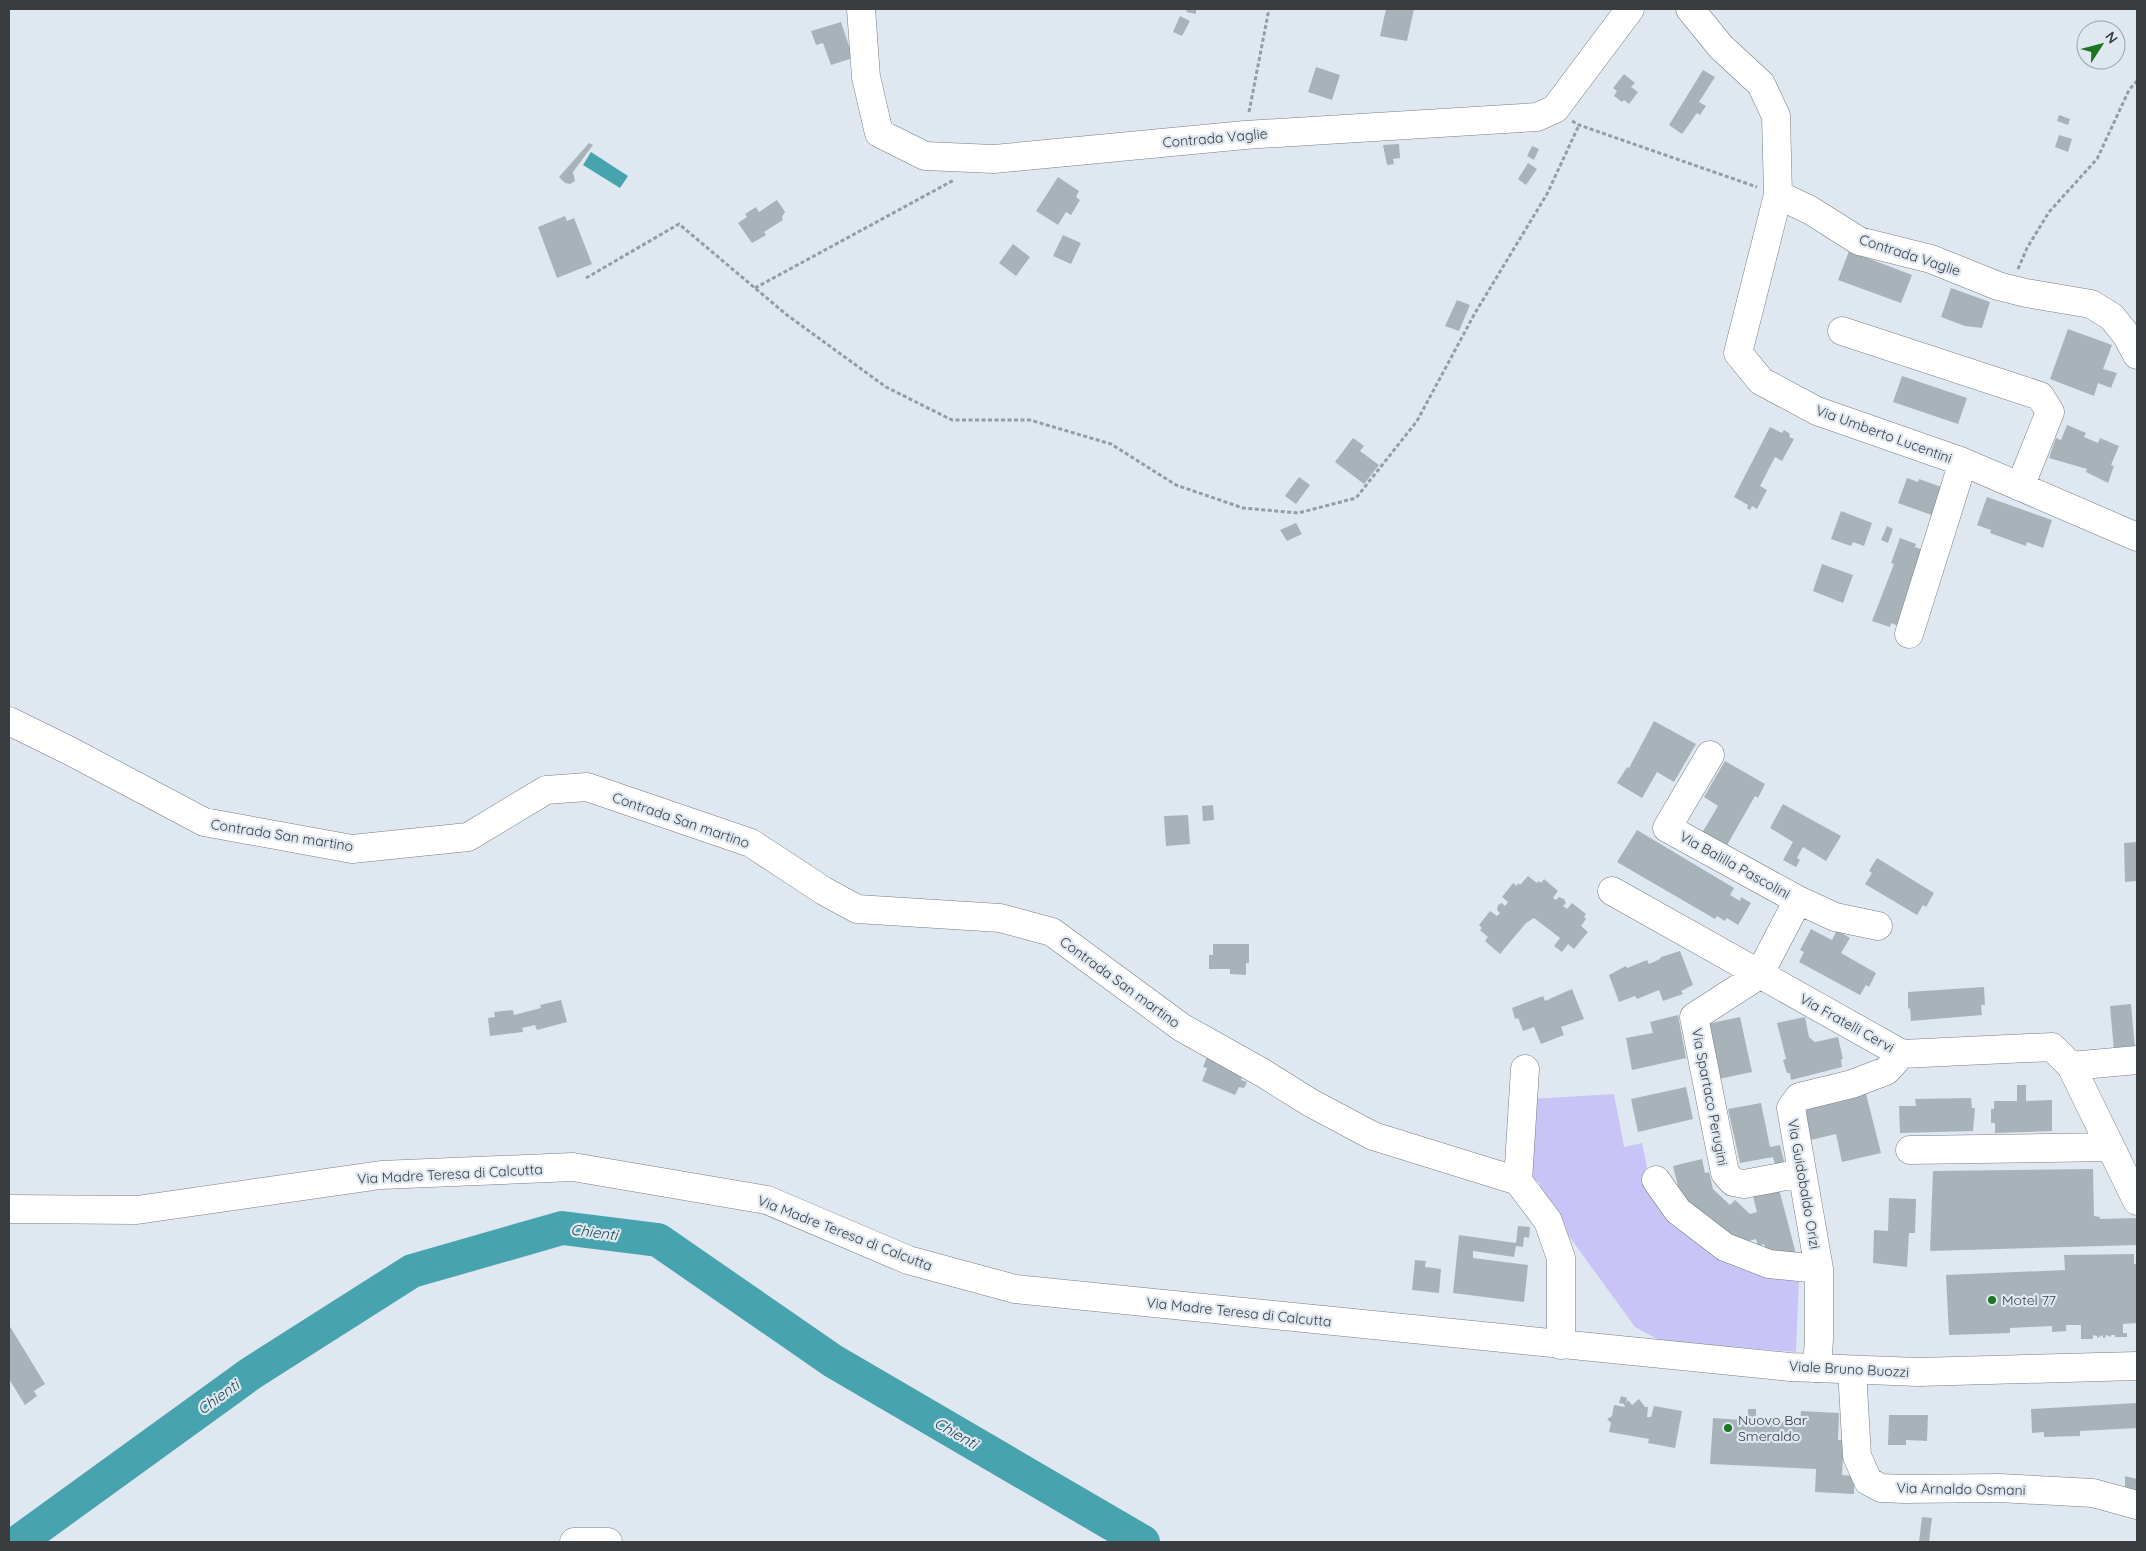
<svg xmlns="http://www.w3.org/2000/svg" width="2146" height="1551" font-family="Quicksand,sans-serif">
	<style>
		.green { fill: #c9c4f8 }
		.water { fill: #47a3ae }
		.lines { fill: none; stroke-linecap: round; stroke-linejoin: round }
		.river { stroke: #47a3ae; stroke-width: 34 }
		.building { fill: #a7b3b9 }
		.minor-casing { stroke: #757d85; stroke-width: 29 }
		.major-casing { stroke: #757d85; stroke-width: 29 }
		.highway-casing { stroke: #757d85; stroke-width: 29 }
		.path { stroke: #959ca2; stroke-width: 3; stroke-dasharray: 4 2.5; stroke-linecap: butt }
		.minor { stroke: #fff; stroke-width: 28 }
		.major { stroke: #fff; stroke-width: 28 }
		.highway { stroke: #fff; stroke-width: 28 }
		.poi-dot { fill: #1d7522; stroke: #dfe8f1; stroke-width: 2 }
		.labels { text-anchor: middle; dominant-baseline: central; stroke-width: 4.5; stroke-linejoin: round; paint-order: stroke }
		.street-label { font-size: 14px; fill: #393d40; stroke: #dfe8f1 }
		.poi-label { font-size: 14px; fill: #393d40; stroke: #dfe8f1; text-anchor: start }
		.water-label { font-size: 15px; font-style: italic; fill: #214a4f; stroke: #dfe8f1 }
	</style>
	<rect width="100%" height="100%" fill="#dfe8f1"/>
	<path class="green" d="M1614,1094l10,53 18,-4 11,54 146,81 -3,74 -135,-11 -26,-14 -96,-132 1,-12 -18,-11 8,-73z"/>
	<path class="water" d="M591,152l37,24 -8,12 -37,-23z"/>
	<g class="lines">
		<path class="river" d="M18,1542l232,-168 162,-103 150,-43 96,12 175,121 310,181"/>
	</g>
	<path class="building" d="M1187,9h9v5l-10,-2z
		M1386,9h28l-7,32 -27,-5z
		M1180,16l10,5 -8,15 -9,-4z
		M841,22l12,36 -22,7 -8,-22 -7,2 -5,-14z
		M1316,67l24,8 -8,25 -24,-8z
		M1703,70l12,7 -16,25 7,4 -6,9 -3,-2 -15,21 -13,-9z
		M1624,74l11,9 -4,4 7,5 -9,12 -5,-4 -2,2 -8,-6 3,-5 -4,-3z
		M2059,115l11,4 -2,6 -11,-4z
		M2059,135l13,4 -4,13 -13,-5z
		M589,143l4,2 -20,27 2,9 -5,3 -5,-1 -6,-6z
		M1399,144l1,14 -7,1 1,5 -7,1 -4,-20z
		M1532,146l7,3 -5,11 -7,-4z
		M1528,163l9,6 -11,16 -8,-6z
		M1058,177l21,14 -3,6 4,3 -9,15 -5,-3 -8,13 -22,-14z
		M777,200l8,12 -3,5 1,3 -19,12 2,3 -14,8 -14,-20 9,-6 -2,-3 11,-7 3,5z
		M565,216l2,5 7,-3 18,46 -35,14 -19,-51z
		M1063,235l18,8 -10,21 -18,-8z
		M1013,244l17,13 -14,19 -17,-13z
		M1849,251l63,24 -11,28 -63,-23z
		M1951,288l39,14 -8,26 -17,-2 -24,-9z
		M1457,300l13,5 -11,26 -14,-5z
		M2068,329l44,16 -9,24 14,4 -6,15 -13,-5 -4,13 -44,-17z
		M1902,376l65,22 -9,26 -65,-22z
		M2067,425l19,8 -2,4 14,6 2,-5 19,8 -8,19 3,1 -6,17 -22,-11 1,-3 -38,-11 7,-20 5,2z
		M1770,427l12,6 2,-3 6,4 -1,3 5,2 -12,22 -7,-4 -15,29 7,4 -10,19 -5,-3 -2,4 -3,-2 1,-3 -14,-8z
		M1353,438l11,8 -4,5 19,14 -15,19 -29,-22z
		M1299,477l11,8 -14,19 -11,-8z
		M1907,478l11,4 1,-3 31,11 -10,28 -42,-15z
		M1987,497l65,23 -9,28 -16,-6 -1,4 -36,-13 1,-3 -14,-5z
		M1841,511l31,12 -8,23 -11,-4 -2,4 -20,-7z
		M1296,523l6,11 -15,7 -7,-11z
		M1887,526l6,3 -5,14 -7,-3z
		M1900,538l16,6 -1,3 16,6 -25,76 -15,-6 -1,4 -18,-6 22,-57 -3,-1z
		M1822,564l31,11 -10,28 -30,-12z
		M1654,721l42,23 -22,38 -17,-10 -15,26 -25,-15 10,-16 2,1z
		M1725,761l40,23 -7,14 -3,-2 -29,51 -24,-14 16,-27 -14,-9z
		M1783,804l58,32 -15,25 -23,-14 -6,11 3,2 -4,7 -13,-7 10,-18 -23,-14z
		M1213,805l1,15 -11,1 -1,-15z
		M1188,815l2,29 -24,2 -2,-30z
		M1637,830l97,58 -4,7 10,6 1,-4 10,6 -13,22 -11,-7 -2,3 -8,-5 -2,3 -98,-57z
		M2137,842v39l-12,1 -1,-39z
		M1877,858l57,35 -8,14 -3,-2 -6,10 -52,-31 7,-11 -3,-2z
		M1528,876l9,7 2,-2 2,2 3,-4 14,12 -5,7 3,2 3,-3 5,2 2,4 -3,3 4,3 5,-6 14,11 -2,3 2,2 -5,7 7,6 -14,17 -6,-5 -6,8 -8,-6 6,-8 -26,-20 -8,5 -26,31 -15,-13 3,-4 -8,-7 2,-2 -3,-3 11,-14 7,5 3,-3 -3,-3 1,-5 4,-2 3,3 3,-4 -6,-5 11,-14 4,3 1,-3 2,2z
		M1811,929l21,11 5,-10 13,8 -9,15 35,20 -7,14 -3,-2 -6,10 -61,-33 5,-10 -4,-2z
		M1213,944h36v19h-3v12l-16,-1v-5h-21v-14h4z
		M1680,951l13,34 -12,6 2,3 -20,7 -4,-11 -22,9 -2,-3 -16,6 -10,-27 17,-9 1,2 20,-8 2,4 11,-5 1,-2z
		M1984,987l1,18h-4l1,10 -71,6 -1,-13 -2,1v-17z
		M1572,989l12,30 -23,8 3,8 -23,9 -7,-17 -11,4 -5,-13 -3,1 -3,-11 31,-12 2,5z
		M561,1000l6,22 -30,8 -2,-5 -13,3 1,4 -33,4 -2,-18 7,-1 -1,-5 19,-2 1,5 27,-7 -1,-3z
		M2131,1004l4,45 -21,2 -4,-45z
		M1678,1015l8,43 -54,12 -6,-32 27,-5 -3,-11z
		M1740,1017l12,55 -33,7 -12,-55z
		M1805,1017l4,20 6,5 23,-5 5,22h-2l1,8 -51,13 -1,-7h-3l-4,-13 3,-1 -9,-36z
		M1207,1057l37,16 -3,7 6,2 -3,6 -5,-1 -4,8 -33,-14 5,-13 -4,-1z
		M2017,1085h9v16l26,-1v31l-57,2v-10h-4v-14h3v-8h23z
		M1864,1086l17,67 -39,9 -6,-28 -25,6 -11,-38z
		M1686,1087l7,32 -55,13 -7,-33z
		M1971,1098l1,10h3l-2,23 -73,2 -1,-27h17l-1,-7z
		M1761,1103l9,44 10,-2 5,20 -9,3 -3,-11 -33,6 -12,-54z
		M1702,1159l3,14 4,-1 4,17 17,16 5,-5 15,14 7,-2 -4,-16 26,-7 17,65 -28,1 -4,-11 -6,2 -2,-7 -14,4 -27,-21 -3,3 -32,-31 -7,-28z
		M2093,1169l1,47 6,1v2l37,-1v27l-207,6 3,-80z
		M1889,1198l27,1 -1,34h-6l-2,34 -34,-4 1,-33 14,1z
		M1518,1226l12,1 -1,11 -5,-1 -1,10 -7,-1 -2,11 -41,-6v7l55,7 -4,37 -71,-9 6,-58 57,8z
		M2134,1254v10h3v59l-14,1v9h4v4h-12v-2h-4v2l-5,-2 -1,3h-2v-3l-6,3v-2l-4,-1v4h-12v-14h-15v6l-14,1v-6l-42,2v5l-61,2 -3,-60 119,-5 -1,-15z
		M1415,1260l11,1 -1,6 16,2 -2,24 -27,-3z
		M9,1325l36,59 -11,7 3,5 -12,9 -16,-26z
		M1621,1396l6,2 -1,5 2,-3 4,5 7,-6 6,8h3l-1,10h4l3,-11 28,5 -7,37 -27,-5 1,-4 -40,-7 2,-9 -4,-4 5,-3 2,-11 11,2 -1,-3 -5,-1z
		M2137,1403v25l-57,3v5l-36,1v-5l-12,1 -1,-24z
		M1748,1409h8v8h5v4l39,2 1,-12 38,2 -1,27h6l-2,35 12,1v18l-39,-2 1,-23 -106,-5 3,-46 29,2 1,-3h5z
		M1889,1415h39l-1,26 -21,-1v5h-18z
		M2125,1476l12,3v15l-12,-3z
		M1922,1517l10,1 -3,24h-10z"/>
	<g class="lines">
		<g class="minor-casing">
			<path id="minor" d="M861,9l5,68 13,56 46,23 69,3 251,-24 292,-18 18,-8 75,-100
				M1690,9l31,38 40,37 15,32 2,79 32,15 49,31 72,18 67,27 28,7 65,11 21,13 15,19 10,19
				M1778,195l-40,158 23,28 56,30 146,51 174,75
				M1842,331l198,65 10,16 -30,75
				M1909,634l54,-172
				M9,721l61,30 134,71 148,27 116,-12 78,-47 41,-3 164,56 73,48 33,18 143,9 52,14 129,95 82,46 48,30 62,33 145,45
				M1710,755l-43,73 131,72 -39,75 -65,42 31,156 8,9 11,2 58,-11
				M1612,891l290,163 150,-7 19,19 66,135
				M1798,900l37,17 43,9
				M2071,1066l66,-6
				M1525,1069l-7,112 30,40 13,37v87
				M1910,1150l200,-3
				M1656,1180l22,31 47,36 44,17 50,5
				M1817,1368l2,-29v-70l-28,-161 8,-11 53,-13 34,-13 16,-17
				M1852,1370l5,86 11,25 13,7 23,1 95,-1 94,5 44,12"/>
		</g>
		<g class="major-casing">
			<path id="major" d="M9,1209l128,1 244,-35 192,-8 194,33 141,60 107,29 775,78 128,5 219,-6"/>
		</g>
		<g class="highway-casing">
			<path id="highway" d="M574,1542h34"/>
		</g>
		<path class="path" d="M1249,112l20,-103
			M1572,121l7,4 178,62
			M2018,269l9,-21 22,-36 48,-53 32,-69 8,-9
			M586,278l93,-54 108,91 99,72 66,33h78l81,24 65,41 67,23 55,5 58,-15 61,-77 58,-108 72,-119 32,-69
			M755,288l199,-108"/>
		<use href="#minor" class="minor"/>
		<use href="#major" class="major"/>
		<use href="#highway" class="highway"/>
	</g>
	<g class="poi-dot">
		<circle cx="1992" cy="1300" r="5"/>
		<circle cx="1728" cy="1428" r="5"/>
	</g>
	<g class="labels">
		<g class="street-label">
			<text transform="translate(1215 138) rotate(-5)">Contrada Vaglie</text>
			<text transform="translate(1910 255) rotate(18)">Contrada Vaglie</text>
			<text transform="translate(1884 434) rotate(20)">Via Umberto Lucentini</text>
			<text transform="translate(681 820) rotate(19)">Contrada San martino</text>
			<text transform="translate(282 835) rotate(9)">Contrada San martino</text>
			<text transform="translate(1735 865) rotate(29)">Via Balilla Pascolini</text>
			<text transform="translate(1120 982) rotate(36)">Contrada San martino</text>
			<text transform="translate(1847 1023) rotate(29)">Via Fratelli Cervi</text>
			<text transform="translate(1710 1097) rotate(79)">Via Spartaco Perugini</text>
			<text transform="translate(450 1174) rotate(-3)">Via Madre Teresa di Calcutta</text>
			<text transform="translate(1804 1184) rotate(80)">Via Guidobaldo Orizi</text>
			<text transform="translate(845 1233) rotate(21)">Via Madre Teresa di Calcutta</text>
			<text transform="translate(1239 1312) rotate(6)">Via Madre Teresa di Calcutta</text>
			<text transform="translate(1849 1369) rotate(3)">Viale Bruno Buozzi</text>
			<text transform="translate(1961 1489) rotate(1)">Via Arnaldo Osmani</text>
		</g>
		<g class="poi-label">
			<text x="2002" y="1300">Motel 77</text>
			<text x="1738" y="1420">Nuovo Bar<tspan x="1738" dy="16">Smeraldo</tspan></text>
		</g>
		<g class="water-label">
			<text transform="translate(594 1232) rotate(7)">Chienti</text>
			<text transform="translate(218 1397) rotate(-36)">Chienti</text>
			<text transform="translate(956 1433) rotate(30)">Chienti</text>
		</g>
	</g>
	<rect width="2146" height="1551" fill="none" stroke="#393d40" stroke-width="20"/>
	<g transform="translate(2101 45) rotate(54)"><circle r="24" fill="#dfe8f1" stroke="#9da4aa"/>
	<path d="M0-4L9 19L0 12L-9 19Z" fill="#1d7522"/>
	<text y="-8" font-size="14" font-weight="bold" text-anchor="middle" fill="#393d40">N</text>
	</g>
</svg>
